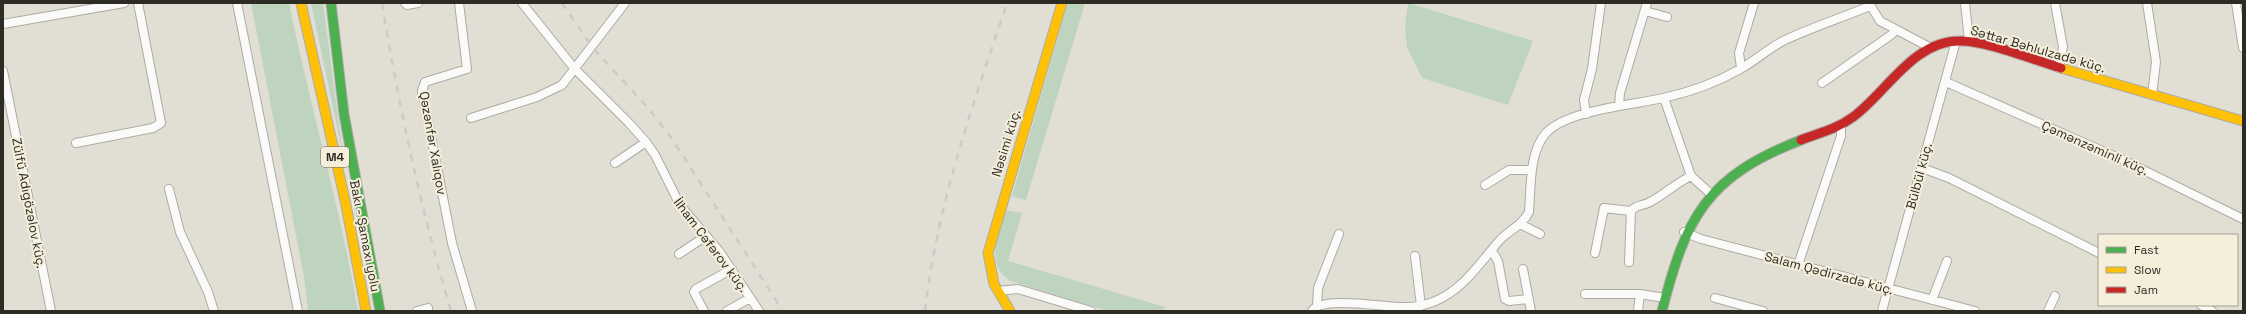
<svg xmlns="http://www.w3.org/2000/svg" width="2246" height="314" font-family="'Space Grotesk',sans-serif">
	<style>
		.green { fill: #bed4bf }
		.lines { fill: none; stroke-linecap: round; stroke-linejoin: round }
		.street-casing { stroke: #aeaba4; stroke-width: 10 }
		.fast-casing { stroke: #aeaba4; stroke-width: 11 }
		.slow-casing { stroke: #aeaba4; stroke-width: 11 }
		.jam-casing { stroke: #aeaba4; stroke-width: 11 }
		.street { stroke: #fafaf9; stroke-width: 8 }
		.fast { stroke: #4caf50; stroke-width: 9 }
		.slow { stroke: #ffc107; stroke-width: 9 }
		.jam { stroke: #c62828; stroke-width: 9 }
		.rail { stroke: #cdcbc9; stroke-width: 2.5; stroke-dasharray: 7 7; stroke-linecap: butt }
		.labels { text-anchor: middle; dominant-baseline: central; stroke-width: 4; stroke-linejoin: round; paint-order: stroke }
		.shield { fill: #f4eedb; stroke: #69665b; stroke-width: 1 }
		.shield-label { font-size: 12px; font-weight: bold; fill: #2e2b24 }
		.street-label { font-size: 13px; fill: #2e2b24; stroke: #f4eedb }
	</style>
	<rect width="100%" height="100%" fill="#e1ded4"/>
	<path class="green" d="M251,3h38c21,103 51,204 69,308h-50l-4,-34z
		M311,3h12l20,152z
		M1068,3h17l-59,197 -14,-4z
		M1408,3l125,38 -25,64 -86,-27 -15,-31 -2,-20z
		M1006,210l16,3 -14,48 157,46 -3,4h-54l-98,-30c-26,-18 -11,-47 -4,-71z"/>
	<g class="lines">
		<g class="street-casing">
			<path id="street" d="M237,3l61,308
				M405,3l2,2 11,-2
				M459,3l8,66 -42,13 -3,9 30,152 20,68
				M522,3l52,65 55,55 17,19 9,13 25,50 39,46 40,60
				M1869,3l11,18 51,27
				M1965,3l4,38
				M2055,3l8,44 -4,21
				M2147,3l9,59 -4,33
				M2236,3l7,45
				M1645,11l22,6
				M3,24l121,-21
				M1741,68l-2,-15 15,-50
				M3,71l48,240
				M1946,82l177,78 120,59
				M1822,83l69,-48 5,-5
				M1664,98l27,78
				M1619,106l1,-13 27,-90
				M1586,114l-2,-14 8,-31 9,-66
				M471,118l66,-21 25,-12 63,-82
				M76,143l77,-15 8,-5 -23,-120
				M615,163l31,-21
				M1922,168l27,10 150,75
				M1485,185l24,-15h23
				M169,189l11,43 28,60 6,19
				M1520,224l20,10
				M1684,232l17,7 274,72
				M1492,251l6,10 7,38 4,2 20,-2
				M1595,253l9,-45 27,3
				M679,254l27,-18
				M1415,256l6,50
				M1629,262l2,-51c5,-7 13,-5 19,-9 15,-8 26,-19 41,-26l20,18
				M1798,265l43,-129v-11
				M1523,269l8,42
				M998,291l20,-2 73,22
				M1585,294h55l25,4
				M1715,298l48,13
				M1932,300l15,-39
				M2201,305l11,6
				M1317,306l1,-18 21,-54
				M417,311l11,-3
				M704,311l-10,-19 2,-3 36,-20
				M727,311l23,-13
				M1312,311c10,-16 76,-3 94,-4 9,0 19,-2 27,-5 30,-12 46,-38 66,-61 10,-11 23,-15 30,-29 2,-25 0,-60 17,-79 21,-23 87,-28 117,-35 28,-6 55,-16 79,-30 14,-8 26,-19 41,-27 27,-13 58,-23 87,-35
				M1638,311l2,-17
				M1882,311l74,-270
				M2048,311l7,-15"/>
		</g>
		<g class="fast-casing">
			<path id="fast" d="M331,3l13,111 36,197
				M1662,311c24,-94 44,-134 139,-171"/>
		</g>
		<g class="slow-casing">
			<path id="slow" d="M301,3l45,202 20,106
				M2061,68l182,53
				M1010,311l-16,-27 -6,-31 74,-250"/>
		</g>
		<g class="jam-casing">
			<path id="jam" d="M1801,140c18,-7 36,-11 52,-23 33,-24 60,-76 106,-76 26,-1 75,19 102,27"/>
		</g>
		<use href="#street" class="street"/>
		<use href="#fast" class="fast"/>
		<use href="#slow" class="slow"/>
		<use href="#jam" class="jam"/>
		<path class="rail" d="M382,3c17,104 39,207 69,308
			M562,3l30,44 57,62 23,30 111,172
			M925,311c12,-106 48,-207 82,-308"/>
	</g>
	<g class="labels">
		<rect class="shield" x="321" y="147" width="28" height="20" rx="3"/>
		<g class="shield-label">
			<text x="335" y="157">M4</text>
		</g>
		<g class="street-label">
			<text transform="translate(2038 49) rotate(16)">Səttar Bəhlulzadə küç.</text>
			<text transform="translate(433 143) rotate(80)">Qəzənfər Xalıqov</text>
			<text transform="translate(1006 143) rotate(-73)">Nəsimi küç.</text>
			<text transform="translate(2095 148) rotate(24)">Çəmənzəminli küç.</text>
			<text transform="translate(1919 176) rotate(-75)">Bülbül küç.</text>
			<text transform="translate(29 203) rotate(79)">Zülfü Adıgözəlov küç.</text>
			<text transform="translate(365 236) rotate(79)">Bakı - Şamaxı yolu</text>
			<text transform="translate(711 245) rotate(53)">İlham Cəfərov küç.</text>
			<text transform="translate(1829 273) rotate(15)">Salam Qədirzadə küç.</text>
		</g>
	</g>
	<rect width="2246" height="314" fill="none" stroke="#2e2b24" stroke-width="8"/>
	<rect x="2098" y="234" width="140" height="72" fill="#f4eedb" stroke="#a5a092"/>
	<rect x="2106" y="247" width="20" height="6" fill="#4caf50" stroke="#a5a092"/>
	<text x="2134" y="254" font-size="12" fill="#2e2b24">Fast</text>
	<rect x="2106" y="267" width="20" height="6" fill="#ffc107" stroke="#a5a092"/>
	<text x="2134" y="274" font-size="12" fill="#2e2b24">Slow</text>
	<rect x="2106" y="287" width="20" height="6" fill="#c62828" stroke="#a5a092"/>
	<text x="2134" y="294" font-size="12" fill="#2e2b24">Jam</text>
</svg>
